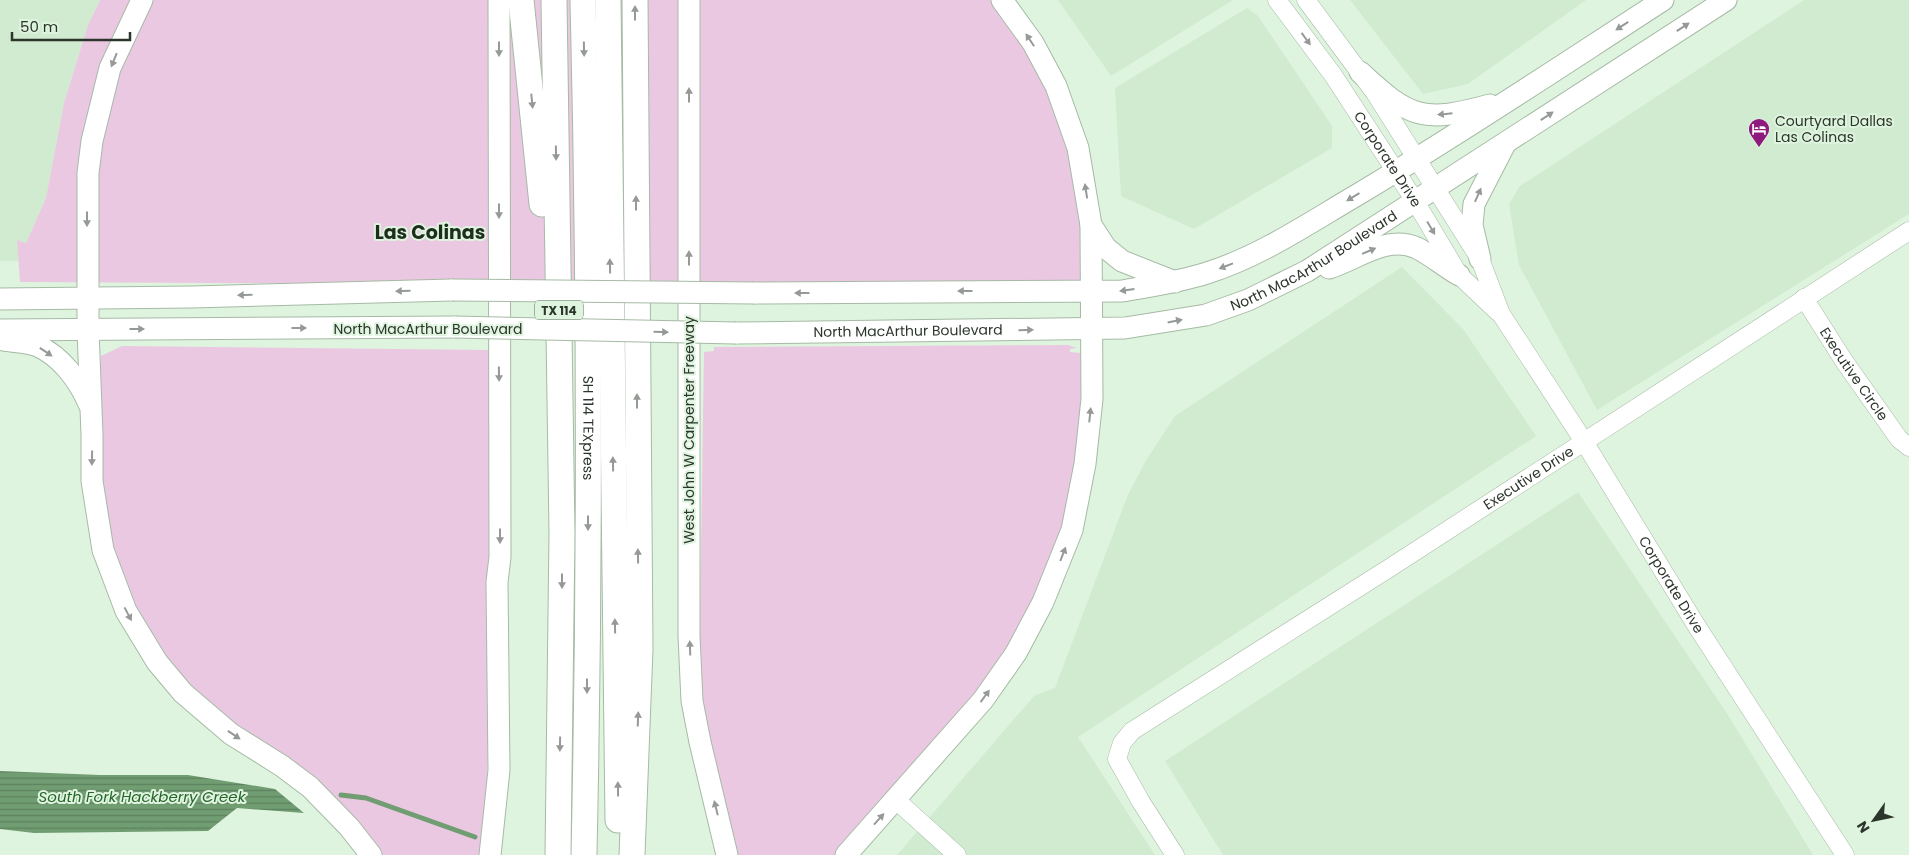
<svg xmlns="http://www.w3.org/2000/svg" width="1909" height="855" font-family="Poppins,sans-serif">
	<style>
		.built { fill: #d0ebcf }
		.green { fill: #ebc8e2 }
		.water { fill: url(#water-rules) }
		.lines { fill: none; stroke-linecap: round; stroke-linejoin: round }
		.stream { stroke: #719d72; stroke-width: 5 }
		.minor-casing { stroke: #a6baa5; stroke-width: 19 }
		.major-casing { stroke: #a6baa5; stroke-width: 23 }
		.highway-casing { stroke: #a6baa5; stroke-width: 27 }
		.minor { stroke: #fff; stroke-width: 18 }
		.major { stroke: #fff; stroke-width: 21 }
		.highway { stroke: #fff; stroke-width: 25 }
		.major-bridge-casing { stroke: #a6baa5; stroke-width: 23; stroke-linecap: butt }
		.major-bridge { stroke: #fff; stroke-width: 21 }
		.oneway { fill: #969a96 }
		.labels { text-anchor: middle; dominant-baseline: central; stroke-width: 4; stroke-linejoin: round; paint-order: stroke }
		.shield { fill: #def4de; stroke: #616e61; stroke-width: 1 }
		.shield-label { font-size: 12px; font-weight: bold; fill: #2c352c }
		.poi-label { font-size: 14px; fill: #2c352c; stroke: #def4de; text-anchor: start }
		.street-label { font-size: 14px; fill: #2c352c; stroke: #def4de }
		.water-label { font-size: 15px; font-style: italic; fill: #27652c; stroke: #def4de }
		.district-label { font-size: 19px; font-weight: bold; fill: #1d2e1d; stroke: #def4de }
	</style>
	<defs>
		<pattern id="water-rules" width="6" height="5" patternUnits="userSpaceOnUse" patternTransform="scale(1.25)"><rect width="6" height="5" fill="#719d72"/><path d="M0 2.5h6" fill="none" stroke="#5d815e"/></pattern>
	</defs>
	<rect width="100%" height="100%" fill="#def4de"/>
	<path class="built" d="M0,0h100l-12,25 -24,78 -18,95 -20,45 -9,-3 2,21h-19z
		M1058,0h175l-122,76z
		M1350,0h236l-118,84 -45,10z
		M1804,0h105v214l-312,196 -78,-145 -10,-61 11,-18z
		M1247,8l11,8 74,110v22l-138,81 -73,-33 -6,-108z
		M1402,267l61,62 73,107 -458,301 77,118h-258l137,-159 21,-8 72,-191 18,-35 30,-46z
		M1578,492l150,223 85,140h-590l-58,-94z"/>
	<path class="green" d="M100,0h896l16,17 64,131 10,140 -1066,-6 -3,-42 9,3 20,-45 18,-95 24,-78z
		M1068,345l9,3 -7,1v3l11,1v76l-21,110 -16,42 -51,93 -157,181h-100l-26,-109 -11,-67 5,-327 10,-1v-4z
		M122,346l368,4 -1,357 -3,104 -5,44h-101l-184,-157 -35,-41 -45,-85 -17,-107 2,-109z"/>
	<path class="water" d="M0,771l100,4h88l87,14 29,24 -67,-5 -29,23 -174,2 -34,-4z"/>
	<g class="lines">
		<path class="stream" d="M341,795l25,3 109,39"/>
		<g class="minor-casing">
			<g id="minor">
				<path id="s1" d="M1277,0l56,75 82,126 44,74 39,37"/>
				<path id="s2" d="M1306,0l69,93 105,166 21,55 82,126 113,185 149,230"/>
				<path id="s3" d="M1804,298l40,63 55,78 10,8"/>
				<path d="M896,800l61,55"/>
				<path id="s4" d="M1175,855l-34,-53 -24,-43 5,-16 10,-12 259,-164 518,-336"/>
			</g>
		</g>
		<g class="major-casing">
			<g id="major">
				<path d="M142,0l-32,68 -18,73 -4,32v157l4,105v46l11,69 23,61 31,51 26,31 48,41 51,32 28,21 39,40 22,28"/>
				<path d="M689,0v636l3,65 8,41 27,113"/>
				<path d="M1360,72c50,47 64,51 130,33"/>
				<path d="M1091,225l15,23 16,13 53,21"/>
				<path d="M1480,259l-8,-34 2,-21 31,-60"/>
				<path d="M1329,268c27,-8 58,-34 88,-20 14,7 28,19 42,27"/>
				<path d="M755,293l367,-2c28,-5 57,-9 85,-18 54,-17 102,-50 150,-78 104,-62 204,-129 306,-195"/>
				<path d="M0,299l192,-2 260,-7"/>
				<path d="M0,330l455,-3"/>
				<path id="s5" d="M736,333l389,-5 81,-13 42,-15 59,-29 419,-271"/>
				<path d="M3,340c11,2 25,2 35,6 24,11 41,35 51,58"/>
				<path d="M490,855l9,-85 -2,-188 3,-25 -1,-557"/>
				<path d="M846,855l137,-155 33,-47 27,-51 29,-72 13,-66 7,-65 -1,-174 -13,-77 -22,-62 -23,-43 -31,-43"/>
			</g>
		</g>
		<g class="highway-casing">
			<g id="highway">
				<path d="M521,0l21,204"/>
				<path d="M554,0l8,533 -4,322"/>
				<path id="s6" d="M583,0c7,285 7,570 1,855"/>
				<path d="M608,0l10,820"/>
				<path d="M632,855l8,-206 -5,-649"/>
			</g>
		</g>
		<use href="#minor" class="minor"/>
		<use href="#major" class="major"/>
		<use href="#highway" class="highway"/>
		<g class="major-bridge-casing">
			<path id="major-bridge" d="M452,290l303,3
				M455,327l281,6"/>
		</g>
		<use href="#major-bridge" class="major-bridge"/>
	</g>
	<defs><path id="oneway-solid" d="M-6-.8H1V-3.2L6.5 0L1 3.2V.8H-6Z" transform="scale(1.25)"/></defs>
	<g class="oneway">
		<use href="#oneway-solid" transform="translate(635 13) rotate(-90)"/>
		<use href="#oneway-solid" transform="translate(1622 26) rotate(147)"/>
		<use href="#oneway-solid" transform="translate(1683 27) rotate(-33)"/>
		<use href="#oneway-solid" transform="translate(1306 39) rotate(54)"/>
		<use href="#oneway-solid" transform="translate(1030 40) rotate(-123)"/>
		<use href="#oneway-solid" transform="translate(499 49) rotate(90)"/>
		<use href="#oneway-solid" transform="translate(584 49) rotate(89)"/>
		<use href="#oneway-solid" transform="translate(114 60) rotate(112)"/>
		<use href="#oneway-solid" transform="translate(689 95) rotate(-90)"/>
		<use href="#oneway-solid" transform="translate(532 101) rotate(84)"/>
		<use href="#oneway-solid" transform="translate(1445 114) rotate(174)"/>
		<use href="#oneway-solid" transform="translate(1547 116) rotate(-33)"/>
		<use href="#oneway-solid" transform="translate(556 153) rotate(89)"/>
		<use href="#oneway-solid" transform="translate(1086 191) rotate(-99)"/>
		<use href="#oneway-solid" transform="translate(1478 195) rotate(-66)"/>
		<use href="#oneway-solid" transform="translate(1353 197) rotate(149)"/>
		<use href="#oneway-solid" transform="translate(636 203) rotate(-90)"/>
		<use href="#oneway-solid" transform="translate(499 211) rotate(90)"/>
		<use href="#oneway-solid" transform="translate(87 219) rotate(90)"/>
		<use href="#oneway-solid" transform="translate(1431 228) rotate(59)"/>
		<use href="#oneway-solid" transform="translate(1369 251) rotate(-23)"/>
		<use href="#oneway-solid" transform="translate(689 258) rotate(-90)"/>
		<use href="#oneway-solid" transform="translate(610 266) rotate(-91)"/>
		<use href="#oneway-solid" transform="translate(1226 266) rotate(159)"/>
		<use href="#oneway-solid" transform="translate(1127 290) rotate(172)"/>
		<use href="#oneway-solid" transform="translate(403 291) rotate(178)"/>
		<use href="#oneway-solid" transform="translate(965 291) rotate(-180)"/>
		<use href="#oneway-solid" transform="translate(802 293) rotate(180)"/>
		<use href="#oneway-solid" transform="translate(245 295) rotate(178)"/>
		<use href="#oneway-solid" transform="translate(1175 321) rotate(-11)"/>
		<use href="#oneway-solid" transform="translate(299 328)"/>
		<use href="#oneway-solid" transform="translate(137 329)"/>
		<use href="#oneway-solid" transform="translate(1026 330) rotate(-1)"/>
		<use href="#oneway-solid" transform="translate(661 332) rotate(1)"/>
		<use href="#oneway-solid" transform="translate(46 352) rotate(34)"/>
		<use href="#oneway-solid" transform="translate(499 374) rotate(89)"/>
		<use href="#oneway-solid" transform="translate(637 401) rotate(-90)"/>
		<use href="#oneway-solid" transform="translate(1090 415) rotate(-84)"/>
		<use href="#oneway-solid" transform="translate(92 458) rotate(91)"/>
		<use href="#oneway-solid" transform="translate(613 464) rotate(-91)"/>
		<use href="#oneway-solid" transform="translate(588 523) rotate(90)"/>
		<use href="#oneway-solid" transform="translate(500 536) rotate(90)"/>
		<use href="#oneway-solid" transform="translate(1063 554) rotate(-69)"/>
		<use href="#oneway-solid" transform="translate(638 556) rotate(-91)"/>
		<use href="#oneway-solid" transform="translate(562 581) rotate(90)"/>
		<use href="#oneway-solid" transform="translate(128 614) rotate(62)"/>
		<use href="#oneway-solid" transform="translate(615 626) rotate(-91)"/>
		<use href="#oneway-solid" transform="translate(690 648) rotate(-92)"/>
		<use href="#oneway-solid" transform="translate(587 686) rotate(90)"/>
		<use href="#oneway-solid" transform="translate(985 696) rotate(-54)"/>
		<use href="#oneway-solid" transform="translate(638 719) rotate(-88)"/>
		<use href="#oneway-solid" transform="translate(234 735) rotate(34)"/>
		<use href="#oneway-solid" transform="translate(560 744) rotate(91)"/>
		<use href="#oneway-solid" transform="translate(618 789) rotate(-91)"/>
		<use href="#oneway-solid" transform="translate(716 808) rotate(-104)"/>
		<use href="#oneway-solid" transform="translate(879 819) rotate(-48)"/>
	</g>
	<defs>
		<g id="hotel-pin" transform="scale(1.125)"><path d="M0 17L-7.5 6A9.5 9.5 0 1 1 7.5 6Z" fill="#8d1a7c" stroke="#def4de"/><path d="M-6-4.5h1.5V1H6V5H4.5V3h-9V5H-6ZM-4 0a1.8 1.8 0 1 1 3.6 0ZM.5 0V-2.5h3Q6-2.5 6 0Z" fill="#fff"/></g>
	</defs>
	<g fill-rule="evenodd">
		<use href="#hotel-pin" x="1759" y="129"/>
	</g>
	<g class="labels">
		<rect class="shield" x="535" y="300.5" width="48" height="19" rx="4"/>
		<g class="shield-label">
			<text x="559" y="310">TX 114</text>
		</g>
		<g class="poi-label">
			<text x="1775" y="121">Courtyard Dallas<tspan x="1775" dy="16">Las Colinas</tspan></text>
		</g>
		<g class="street-label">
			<text stroke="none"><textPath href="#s1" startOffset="194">Corporate Drive</textPath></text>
			<text stroke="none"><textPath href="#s5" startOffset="592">North MacArthur Boulevard</textPath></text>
			<text x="428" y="329">North MacArthur Boulevard</text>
			<text stroke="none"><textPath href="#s5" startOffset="172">North MacArthur Boulevard</textPath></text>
			<text stroke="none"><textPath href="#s3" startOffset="91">Executive Circle</textPath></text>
			<text stroke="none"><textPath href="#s6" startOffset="428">SH 114 TEXpress</textPath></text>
			<text transform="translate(689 430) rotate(-90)">West John W Carpenter Freeway</text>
			<text stroke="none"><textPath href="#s4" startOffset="615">Executive Drive</textPath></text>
			<text stroke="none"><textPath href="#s2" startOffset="691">Corporate Drive</textPath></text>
		</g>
		<g class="water-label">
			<text x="142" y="796">South Fork Hackberry Creek</text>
		</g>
		<g class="district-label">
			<text x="430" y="232">Las Colinas</text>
		</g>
	</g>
	<g transform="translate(1874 820) rotate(237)" stroke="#def4de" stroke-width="4" paint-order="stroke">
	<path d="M0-4L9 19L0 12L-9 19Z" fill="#2c352c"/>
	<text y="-8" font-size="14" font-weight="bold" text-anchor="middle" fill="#2c352c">N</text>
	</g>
	<path d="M12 32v8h118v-8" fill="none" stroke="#2c352c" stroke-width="2.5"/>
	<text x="20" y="32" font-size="15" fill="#2c352c" stroke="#def4de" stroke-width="4" paint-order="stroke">50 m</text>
</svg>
